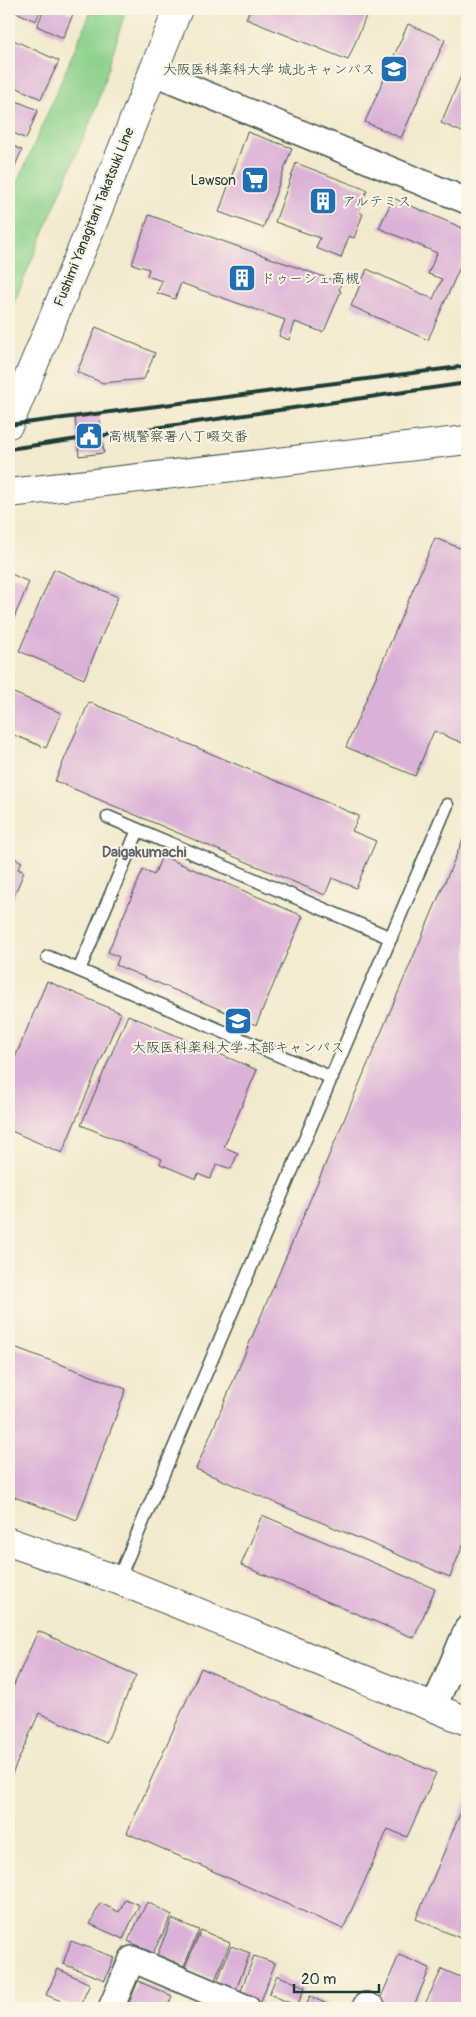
<svg xmlns="http://www.w3.org/2000/svg" width="476" height="2017" font-family="Pangolin,'Klee One',sans-serif">
	<style>
		.green { fill: #8dd28c; stroke: #568860 }
		.building { fill: #dbb2d7 }
		.lines { fill: none; stroke-linecap: round; stroke-linejoin: round }
		.service-casing { stroke: #3f574b; stroke-width: 15 }
		.minor-casing { stroke: #3f574b; stroke-width: 28 }
		.tertiary-casing { stroke: #3f574b; stroke-width: 30 }
		.primary-casing { stroke: #3f574b; stroke-width: 30 }
		.service { stroke: #fff; stroke-width: 12 }
		.minor { stroke: #fff; stroke-width: 25 }
		.tertiary { stroke: #fff; stroke-width: 28 }
		.primary { stroke: #fff; stroke-width: 28 }
		.rail { stroke: #1f3d34; stroke-width: 4 }
		.labels { text-anchor: middle; dominant-baseline: central; stroke-width: 4; stroke-linejoin: round; paint-order: stroke }
		.poi-label { font-size: 14px; fill: #1f3d34; stroke: #fcf5e5; text-anchor: start }
		.street-label { font-size: 14px; fill: #1f3d34; stroke: #fcf5e5 }
		.neighbourhood-label { font-size: 15px; font-weight: bold; fill: #61666d; stroke: #fcf5e5 }
	</style>
	<rect width="100%" height="100%" fill="#fcf5e5"/>
	<filter id="ink" filterUnits="userSpaceOnUse"><feTurbulence type="fractalNoise" baseFrequency=".02" numOctaves="2"/><feDisplacementMap in="SourceGraphic" scale="10" xChannelSelector="R" yChannelSelector="G"/><feConvolveMatrix kernelMatrix="1 2 1 2 8 2 1 2 1" color-interpolation-filters="sRGB"/></filter>
	<filter id="wash" filterUnits="userSpaceOnUse"><feTurbulence type="fractalNoise" baseFrequency=".0096" numOctaves="4" result="noise"/><feDisplacementMap in="SourceGraphic" scale="20" xChannelSelector="R" yChannelSelector="G"/><feGaussianBlur stdDeviation="1.12" result="paint"/><feColorMatrix in="noise" values="0 0 0 0 0 0 0 0 0 0 0 0 0 0 0 0 0 1.4 0 .05"/><feComposite in="paint" operator="in"/></filter>
	<g filter="url(#wash)">
		<rect width="100%" height="100%" fill="#f3e9ce"/>
		<path class="green" d="M92,9h34l-30,99 -87,206v-111z"/>
		<g id="blocks">
			<path class="building" d="M9,9h32l-5,12z
				M44,9h17l12,5 -10,24 -26,-12z
				M250,9h119l-21,51 -102,-41z
				M408,24l37,16 -44,98 -36,-16z
				M9,38l50,23 -18,38 -32,-15z
				M467,62v72l-26,-11z
				M9,98l29,12 -12,29 -17,-8z
				M247,132l45,16 -29,80 -44,-16z
				M9,144l13,6 -12,27 -1,-1z
				M296,163l71,27 -8,22 4,2 -9,24 -5,-2 -8,22 -25,-10 4,-10 -45,-16z
				M393,198l74,32v21l-39,89 -77,-34 16,-37 66,30 9,-20 -14,-5 9,-21 -58,-25z
				M149,215l192,68 -2,7 2,1 -16,38 -3,3 -27,-10 -6,18 -10,-4 6,-16 -104,-37 -6,16 -18,-6 5,-12 -15,-5 2,-7 -17,-5z
				M96,327l59,26 -11,26 -41,4 -26,-11z
				M99,414l5,39 -25,3 -4,-39z
				M435,538l32,13v194l-33,-14 -19,45 -69,-29z
				M54,569l64,28 -34,82 -65,-28z
				M9,573l20,9 -20,48z
				M9,691l52,22 -15,35 -37,-15z
				M89,702l270,114 -7,15 24,10 -20,47 -24,-10 -7,17 -270,-114z
				M467,830v705l-17,42 -254,-108z
				M9,856l13,6 -4,7 6,3 -15,36z
				M162,856l141,60 -47,109 -140,-60 3,-8 -11,-5 35,-82 11,5z
				M47,981l74,32 -59,140 -53,-23v-58z
				M128,1015l129,55 -33,77 14,6 -7,16 -14,-5 -7,15 -12,-5 -2,5 -36,-15 2,-5 -81,-34z
				M9,1345l117,44 -49,131 -68,-25z
				M262,1515l173,74 -21,49 -173,-73z
				M38,1631l98,44 -30,68 -67,-30 -30,68v-85z
				M201,1668l235,105 -29,64 -19,-8 -45,100 -216,-96z
				M467,1797v144l-51,-22z
				M125,1899l14,6 -16,34 -33,-15 10,-21 19,9z
				M147,1902l25,13 -19,38 -25,-12z
				M172,1919l27,11 -15,36 -27,-11z
				M201,1930l29,13 -15,37 -30,-13z
				M71,1941l43,16 -9,23 -42,-16z
				M231,1946l19,7 -15,39 -19,-8z
				M399,1955l31,13 -17,40h-18l-16,-6z
				M254,1956l21,7 -15,41 -21,-8z
				M58,1969l32,15 -11,24 -33,-13z
				M442,1969l25,11v28h-44z
				M277,1975l28,12 -8,19 -28,-12z
				M138,1981l34,15 -5,12h-40z
				M310,1996l25,12h-30z"/>
		</g>
	</g>
	<g filter="url(#ink)">
		<use href="#blocks" fill-opacity="0" stroke="#3f574b" stroke-width="1"/>
		<g class="lines">
			<g class="service-casing">
				<path id="service" d="M108,817l283,121
					M48,957l284,121
					M79,970l59,-140
					M118,1580l329,-775"/>
			</g>
			<g class="minor-casing">
				<path id="minor" d="M152,72l315,129
					M434,1707l33,-78
					M366,2005l7,3
					M111,2008l21,-49 115,49"/>
			</g>
			<g class="tertiary-casing">
				<path id="tertiary" d="M9,493l458,-53
					M9,1542l109,38 349,141"/>
			</g>
			<g class="primary-casing">
				<path id="primary" d="M9,424l85,-204 84,-211"/>
			</g>
			<use href="#service" class="service"/>
			<use href="#minor" class="minor"/>
			<use href="#tertiary" class="tertiary"/>
			<use href="#primary" class="primary"/>
			<path class="rail" d="M9,425l458,-59
				M9,449l458,-66"/>
		</g>
	</g>
	<defs>
		<g id="university-square" transform="scale(1.4375)"><rect x="-9" y="-9" width="18" height="18" rx="4" fill="#1f6fb2" stroke="#fcf5e5"/><path d="M0-5L7-2L0 1L-7-2ZM-4 1L0 2.5L4 1V4Q0 6-4 4Z" fill="#fff"/></g>
		<g id="supermarket-square" transform="scale(1.4375)"><rect x="-9" y="-9" width="18" height="18" rx="4" fill="#1f6fb2" stroke="#fcf5e5"/><path d="M-6-5.5h2.5l.6 2H6L4.5 2H-2.5L-4.4-4H-6ZM-1.5 3.2a1.3 1.3 0 1 0 .1 0ZM3 3.2a1.3 1.3 0 1 0 .1 0Z" fill="#fff"/></g>
		<g id="building-square" transform="scale(1.4375)"><rect x="-9" y="-9" width="18" height="18" rx="4" fill="#1f6fb2" stroke="#fcf5e5"/><path d="M-4-6H4V6H1V3H-1V6H-4ZM-2.5-4.3h1.7v1.8h-1.7ZM.8-4.3h1.7v1.8H.8ZM-2.5-1h1.7V.8h-1.7ZM.8-1h1.7V.8H.8Z" fill="#fff"/></g>
		<g id="civic-square" transform="scale(1.4375)"><rect x="-9" y="-9" width="18" height="18" rx="4" fill="#1f6fb2" stroke="#fcf5e5"/><path d="M-.6-6.5H3V-4.5H.6V-3L4-1V1h2V6H-6V1h2V-1L-.6-3ZM-1.2 2.5V6h2.4V2.5Z" fill="#fff"/></g>
	</defs>
	<g fill-rule="evenodd">
		<use href="#university-square" x="394" y="69"/>
		<use href="#supermarket-square" x="255" y="180"/>
		<use href="#building-square" x="323" y="201"/>
		<use href="#building-square" x="242" y="278"/>
		<use href="#civic-square" x="89" y="436"/>
		<use href="#university-square" x="238" y="1021"/>
	</g>
	<g class="labels">
		<g class="poi-label">
			<text x="375" y="69" text-anchor="end">大阪医科薬科大学 城北キャンパス</text>
			<text x="236" y="180" text-anchor="end">Lawson</text>
			<text x="342" y="201">アルテミス</text>
			<text x="261" y="278">ドゥーシェ高槻</text>
			<text x="108" y="436">高槻警察署八丁畷交番</text>
			<text x="238" y="1047" text-anchor="middle">大阪医科薬科大学 本部キャンパス</text>
		</g>
		<g class="street-label">
			<text transform="translate(94 217) rotate(-68)">Fushimi Yanagitani Takatsuki Line</text>
		</g>
		<g class="neighbourhood-label">
			<text x="144" y="852">Daigakumachi</text>
		</g>
	</g>
	<rect width="476" height="2017" fill="none" stroke="#fcf5e5" stroke-width="30"/>
	<path d="M294 1984v8h85v-8" fill="none" stroke="#1f3d34" stroke-width="2.5"/>
	<text x="301" y="1984" font-size="15" fill="#1f3d34" stroke="#fcf5e5" stroke-width="4" paint-order="stroke">20 m</text>
</svg>
